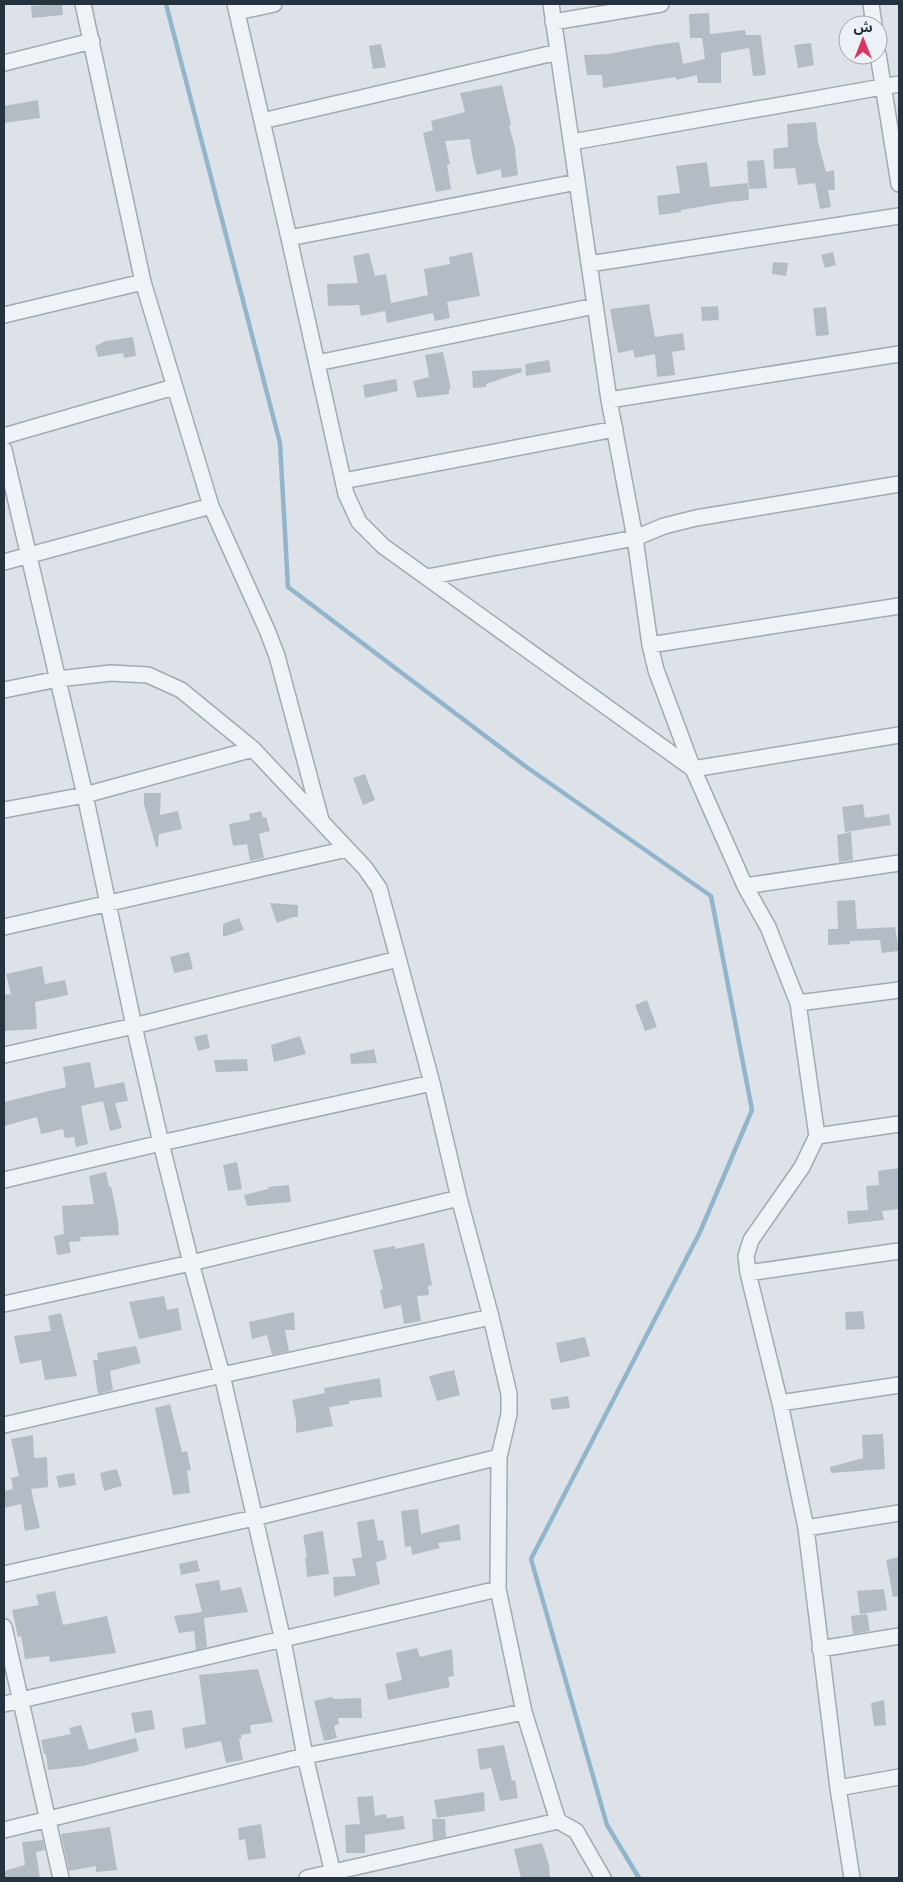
<svg xmlns="http://www.w3.org/2000/svg" width="903" height="1882" font-family="Figtree,'Noto Sans Arabic',sans-serif">
	<style>
		.lines { fill: none; stroke-linecap: round; stroke-linejoin: round }
		.stream { stroke: #93b5cc; stroke-width: 4.5 }
		.building { fill: #b3bcc5 }
		.minor-casing { stroke: #a1aab2; stroke-width: 18 }
		.minor { stroke: #eff2f6; stroke-width: 15 }
	</style>
	<rect width="100%" height="100%" fill="#dce2e8"/>
	<g class="lines">
		<path class="stream" d="M166,4l114,439 8,144 237,179 186,130 41,214 -52,122 -169,327 76,266 32,53"/>
	</g>
	<path class="building" d="M62,4l1,11 -31,3 -1,-12z
		M709,13l1,21 35,-4 1,5h15l5,40 -13,1 -4,-28 -28,5v30h-23l-1,-8 -21,5v-3l-73,11 -1,-13h-15l-3,-20 24,-1 48,-9 23,-3 4,22 22,-5 -3,-21h-12l-1,-24z
		M811,43l3,22 -16,3 -4,-23z
		M381,44l5,23 -13,2 -4,-23z
		M502,85l9,40 -2,1 7,25h-1l3,24 -16,3 -1,-9 -24,6 -5,-21 -2,-15 -25,2 5,23 -3,1 4,24 -15,3 -13,-59 10,-3 -2,-9 34,-9 -5,-19z
		M38,100l2,18 -36,5v-17z
		M816,122l2,20 8,30 8,-2 1,20h-7l3,17 -11,2 -5,-26 -17,2 -3,-17 -21,1 -1,-20 15,-2 -1,-23z
		M764,160l3,28 -18,1 -2,-28z
		M707,162l3,25 38,-4 1,17 -21,2 -47,8v2l-22,3 -2,-19 23,-3 -4,-27z
		M472,252l8,44 -33,6 3,16 -15,3 -2,-8 -46,10 -2,-12 -24,5 -2,-11 -31,1 -1,-22 31,-1 -5,-27 16,-3 6,23 11,-2 5,29 37,-8 -4,-26 26,-5 -1,-7z
		M833,252l3,13 -11,3 -4,-13z
		M773,262l15,1 -2,13 -14,-2z
		M649,304l6,33 28,-4 2,17 -13,2 3,23 -18,2 -2,-23 -20,4 -2,-8 -15,3 -8,-44z
		M718,306l1,14 -17,1 -1,-14z
		M826,307l3,28 -13,1 -3,-28z
		M133,337l3,19 -12,2 -1,-5 -25,4 -3,-11 11,-5z
		M443,352l8,37h-2v5l-32,4 -4,-17 16,-4 -4,-22z
		M549,360l2,12 -25,4 -1,-12z
		M521,368l1,4 -36,12v3l-13,1 -1,-17z
		M396,379l2,12 -33,7 -2,-13z
		M365,774l10,26 -12,5 -10,-27z
		M144,793h17l-1,22 18,-4 4,18 -23,5 -1,13h-2l-12,-43z
		M863,804l2,14 24,-4 2,11 -46,7 -3,-25z
		M261,811l2,7 3,-1 4,14 -11,3 5,24 -14,3 -3,-17 -14,2 -4,-22 21,-4 -1,-6z
		M851,832l2,28 -14,2 -2,-27z
		M855,900l2,29 38,-2 4,24 -17,2 -2,-13 -30,1v3l-22,1v-16h10l-1,-28z
		M270,903l28,2v12h-5l-16,6z
		M239,918l5,12 -21,7v-13z
		M189,952l4,17 -19,4 -4,-16z
		M42,966l3,18 20,-4 3,15 -33,7 2,27 -33,2v-36l7,-1 -5,-20z
		M647,1000l10,27 -12,4 -10,-26z
		M207,1034l3,14 -12,3 -4,-14z
		M300,1036l6,18 -32,8 -3,-17z
		M374,1049l3,14 -26,1 -1,-10z
		M247,1059l1,12 -32,1 -2,-12z
		M90,1062l5,26 29,-6 4,19 -13,2 7,25 -12,3 -7,-30 -22,5 7,38 -12,3 -2,-10 -9,1 -2,-9 -22,5 -4,-17 -33,9v-24l62,-15 -3,-20z
		M237,1162l5,27 -14,2 -5,-26z
		M899,1168v41l-17,2 2,9 -36,4 -1,-13 21,-1 -2,-24 13,-1 -1,-14z
		M106,1172l3,15 2,-1 7,35 1,14 -39,2 1,4 -12,1 2,11 -14,2 -3,-19 10,-2 -2,-28 32,-2 -5,-28z
		M289,1185l2,17 -44,4 -3,-11 25,-6 -1,-2z
		M424,1243l8,42 -4,1 1,9 -12,1 4,25 -17,3 -3,-19 -17,4 -4,-19 3,-1 -10,-39 22,-4v3z
		M164,1296l3,14 11,-2 4,22 -43,9 -10,-37z
		M863,1311l2,18 -19,1 -1,-18z
		M294,1312l1,18h-10l4,21 -17,4 -5,-20 -15,4 -3,-17z
		M61,1313l16,63 -32,4 -4,-20 -21,4 -6,-28 37,-5 -3,-15z
		M585,1337l5,19 -30,7 -4,-20z
		M136,1346l5,17 -31,8 3,19 -15,4 -5,-34h5l-1,-7z
		M454,1370l6,25 -23,6 -8,-25z
		M380,1378l2,19 -33,4v3l-20,3 4,19 -37,7v-13l-4,-20 33,-7 -1,-5z
		M568,1396l2,12 -18,2 -2,-11z
		M170,1404l12,48 5,-1 4,19 -4,1 3,22 -17,2 -18,-87z
		M883,1434l2,35 -54,4 -1,-6 33,-9 -1,-23z
		M33,1435l1,23 13,-1 1,30 -17,2 9,39 -15,3 -4,-27 -17,4v-17l9,-2 -2,-11 8,-2 -8,-37z
		M117,1469l5,17 -18,5 -4,-18z
		M74,1473l2,12 -17,3 -3,-12z
		M418,1509l3,25 38,-10 2,16 -23,3 2,5 -28,7 -1,-9 -6,1 -4,-36z
		M374,1519l4,22 5,-1 4,19 -11,3 4,22 -46,13 -1,-20 23,-1 -4,-17 10,-2 -5,-35z
		M323,1531l6,43 -22,3 -2,-20h2l-4,-22z
		M899,1557v39l-6,1 -7,-37z
		M197,1560l3,11 -19,4 -2,-11z
		M219,1580l2,11 20,-4 7,25 -44,6 3,29 -11,3 -2,-19 -15,2 -5,-17 28,-4 -7,-28z
		M884,1589l3,21 -27,4 -3,-23z
		M55,1591l8,34 44,-9 9,37 -66,9 -1,-6 -24,3 -4,-23 -3,1 -6,-27 27,-5 -3,-10z
		M867,1614l3,17 -17,3 -2,-18z
		M417,1648l3,9 32,-8 2,27 -6,1 2,10 -62,13 -3,-16 17,-4 -6,-27z
		M258,1669l15,53 -23,3 1,8 -10,2v4h-2l4,21 -17,3 -5,-22 -36,8 -3,-21 24,-4 -7,-49z
		M332,1697l1,2 28,-1 1,20h-24l1,6 -5,2 3,12 -13,3 -10,-40z
		M884,1700l2,25 -12,1 -3,-23z
		M152,1710l3,19 -20,4 -4,-20z
		M81,1725l8,25 47,-12 3,13 -56,15 -35,4 -2,-16h-2l-3,-14 30,-6 -2,-6z
		M504,1745l8,36 3,-1 3,18 -18,3 -9,-33 -11,2 -3,-21z
		M484,1792l1,19 -48,7 -3,-18z
		M373,1796l2,20 11,-2 1,4 16,-2 2,13 -40,6v18h-19l-1,-28 15,-1 -3,-27z
		M432,1819h13l1,18 -13,3z
		M261,1824l5,34 -18,2 -3,-21 -6,1 -1,-12z
		M110,1827l7,43 -21,2v-6l-27,5 -8,-37z
		M43,1840l2,10 -9,2 4,26h-36v-7l21,-6 -3,-23z
		M542,1843l7,22 1,13h-29l-7,-29z"/>
	<g class="lines">
		<g class="minor-casing">
			<path id="minor" d="M83,4l60,278 68,224 56,124 10,26 44,164
				M235,4l54,234 57,256 13,28 24,24 310,223 206,-34
				M551,4l58,396 26,138 15,107 6,25 37,99 52,117 23,41 30,76 19,133 -15,31 -51,73 -5,16 2,17 32,130 26,125 32,260 14,90
				M871,4l3,21
				M237,12l37,-8
				M553,22l108,-18
				M878,54l21,130
				M4,63l88,-22
				M262,121l296,-69
				M572,142l327,-58
				M289,238l288,-56
				M589,264l310,-48
				M4,315l139,-33
				M317,363l278,-57
				M609,400l290,-46
				M4,436l170,-49
				M4,450l81,345 49,231 27,117 30,120 31,112 61,266 22,115 29,122
				M343,481l272,-52
				M4,562l207,-56
				M427,577l208,-39 29,-12 32,-8 203,-34
				M650,645l249,-39
				M4,690l54,-11 53,-6 37,2 33,15 72,59 112,119 14,20 53,195 27,115 32,119 18,77v20l-10,43 -1,132 26,123 34,109 18,10 27,47
				M4,810l81,-15 168,-46
				M745,886l154,-23
				M4,927l343,-78
				M798,1003l101,-13
				M4,1055l130,-29 264,-67
				M817,1136l82,-12
				M4,1180l157,-37 271,-60
				M748,1273l151,-22
				M4,1304l187,-41 268,-65
				M780,1403l119,-18
				M4,1425l218,-50 269,-58
				M806,1528l93,-15
				M4,1574l250,-56 245,-61
				M4,1627l57,251
				M820,1649l79,-13
				M4,1704l494,-115
				M838,1788l61,-11
				M4,1830l301,-74 219,-44
				M307,1878l251,-57"/>
		</g>
		<use href="#minor" class="minor"/>
	</g>
	<rect width="903" height="1882" fill="none" stroke="#253240" stroke-width="10"/>
	<g transform="translate(863 40)"><circle r="24" fill="#ecf1f5" stroke="#9ca5ad"/>
	<path d="M0-4L9 19L0 12L-9 19Z" fill="#da3461"/>
	<text y="-8" font-size="14" font-weight="bold" text-anchor="middle" fill="#253240">ش</text>
	</g>
</svg>
